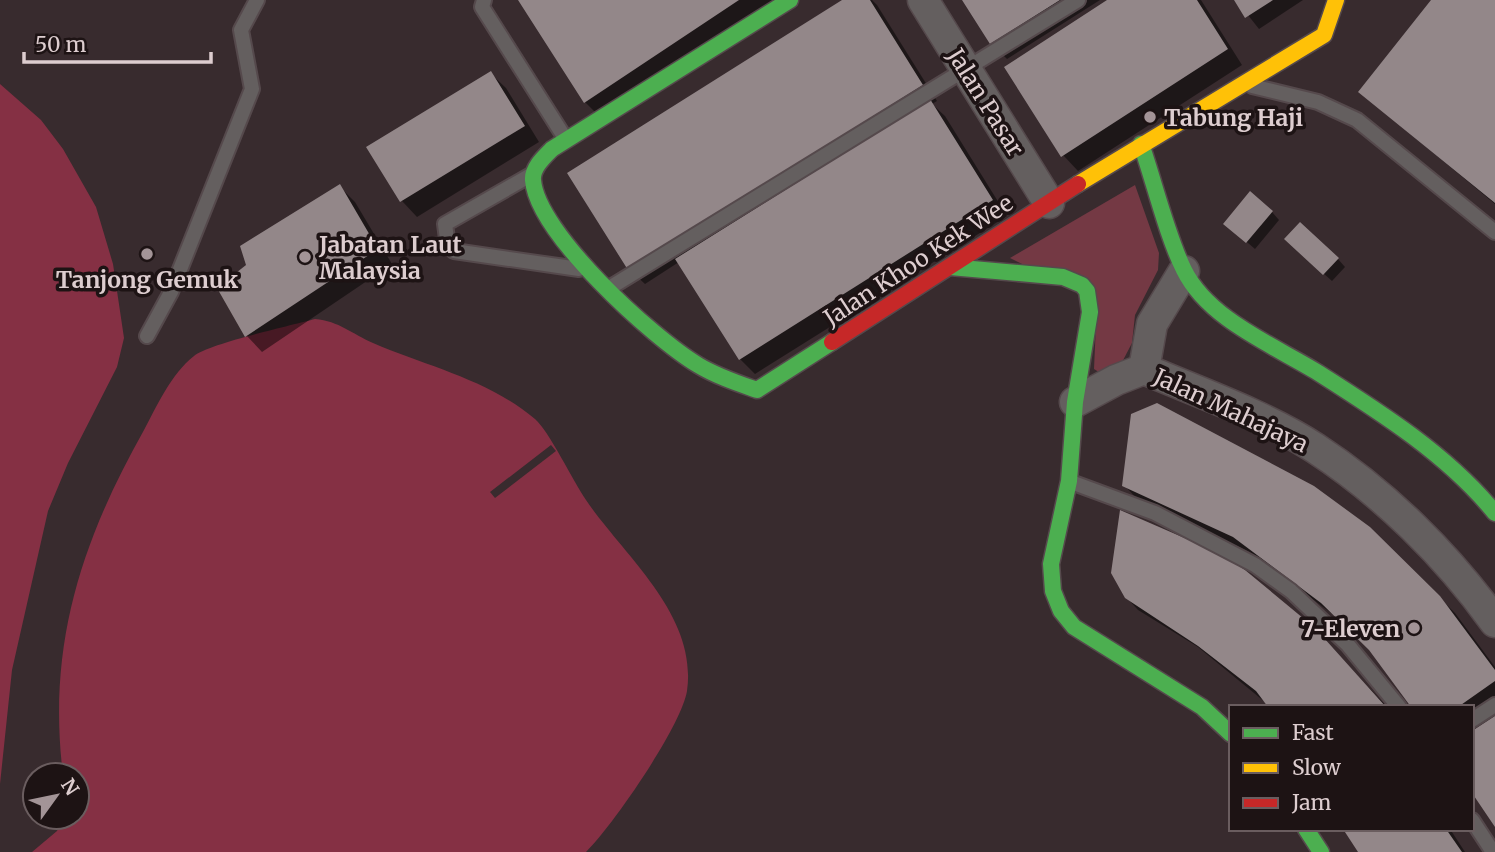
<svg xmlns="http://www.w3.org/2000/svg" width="1495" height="852" font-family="Merriweather,serif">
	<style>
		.green { fill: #743944 }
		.water { fill: #853044 }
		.pier { fill: #382b2e }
		.shadow { fill: #0007 }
		.building { fill: #938789 }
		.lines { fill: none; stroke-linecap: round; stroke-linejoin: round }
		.lane-casing { stroke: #55494c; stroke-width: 18 }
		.street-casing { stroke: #55494c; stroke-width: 33 }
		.fast-casing { stroke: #55494c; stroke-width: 19 }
		.slow-casing { stroke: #55494c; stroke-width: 19 }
		.jam-casing { stroke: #55494c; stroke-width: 19 }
		.lane { stroke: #645f5f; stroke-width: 14 }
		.street { stroke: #645f5f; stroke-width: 30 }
		.fast { stroke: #4caf50; stroke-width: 16 }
		.slow { stroke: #ffc107; stroke-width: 16 }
		.jam { stroke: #c62828; stroke-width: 16 }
		.poi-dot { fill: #a39497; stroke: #1d1314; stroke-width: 2.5 }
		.labels { text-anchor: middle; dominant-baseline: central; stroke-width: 7; stroke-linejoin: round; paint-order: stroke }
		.street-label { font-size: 23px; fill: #ddcdcf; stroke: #1d1314 }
		.poi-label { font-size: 23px; font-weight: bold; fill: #ddcdcf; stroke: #1d1314; text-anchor: start }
	</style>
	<rect width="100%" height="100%" fill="#382b2e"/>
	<path class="green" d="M1135,185l24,68 -1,17 -23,45 -3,28 -13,25 -17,6 -8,-5 3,-68 -87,-43z"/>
	<path class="water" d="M0,84l41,36 22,29 33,58 17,57 11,74 -7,29 -49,96 -20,48 -36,159 -12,114z
		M315,319c24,2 37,15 58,24 56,24 114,36 162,76 14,12 38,62 51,81 38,56 112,115 101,191 -6,36 -74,134 -101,161h-554l25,-21 6,-14h14v-42h-14c-16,-129 18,-233 81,-345 13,-24 27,-56 50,-74 14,-12 99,-31 121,-37z"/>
	<path class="pier" d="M551,445l5,6 -61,47 -5,-6z"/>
	<path class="shadow" d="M520,0h257l-177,117 -15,-15z
		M845,0h27l5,5 60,96 -5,3 13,12 62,100 -252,158 -15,-15 -61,-97 -34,22 -16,-15z
		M964,0h136l-93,59 -16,-16z
		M1110,0h91l41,65 -164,106 -15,-16z
		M1236,0h67l-44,29z
		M1434,0h61v204l-135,-112z
		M490,73l16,15 33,54 -122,75 -15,-16 -34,-54z
		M340,187l15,15 37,62 -130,88 -15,-16 -28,-48z
		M1272,212l7,8 -24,29 -21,-18z
		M1294,247l44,12 7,8 -13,14z
		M1124,485l245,43 86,85 40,54v40l-23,15v-15h-59l-43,-57 -31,-31 -89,-67 -111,-51z
		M1126,597l188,32 73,78h-116l-73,-60 -60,-37z
		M1345,829h105l15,23h-105z"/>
	<path class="building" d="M518,0h221l-155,103z
		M842,0h28l53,85 -295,185 -61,-97z
		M962,0h98l-70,44z
		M1107,0h90l31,49 -167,108 -57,-90z
		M1234,0h39l-28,18z
		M1431,0h64v203l-137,-111z
		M491,71l34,55 -125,76 -34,-55z
		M930,99l63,101 -254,160 -64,-101z
		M340,184l38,65 -133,88 -28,-49 29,-23 -6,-19z
		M1250,191l23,20 -27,32 -23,-19z
		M1300,222l39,36 -16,17 -39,-36z
		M1157,403l157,83 56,41 70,69 55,74v11l-37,26h-47l-42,-57 -48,-47 -88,-66 -111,-51 9,-72z
		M1120,510l99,43 26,17 70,58 71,79h-118l-12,-16 -58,-45 -73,-48 -14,-25z
		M1495,716v111l-23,-34v-62z
		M1343,829h103l16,23h-104z"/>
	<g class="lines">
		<g class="lane-casing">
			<path id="lane" d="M484,0l-2,7 83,131
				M1252,86l66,16 39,18 138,112
				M529,176l-84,48 2,15 7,12 125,18
				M611,287l467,-287
				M147,336l24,-44 81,-203 -11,-59 16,-30
				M1071,482l84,31 100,52 36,26 57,54 51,62
				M1472,720l23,-15
				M1472,820l21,32"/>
		</g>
		<g class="street-casing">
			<path id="street" d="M923,0l126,203
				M1144,369l8,-45 32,-53
				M1075,402l41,-22 28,-11c54,23 122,47 171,79 69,45 132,107 180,174"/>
		</g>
		<g class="fast-casing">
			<path id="fast" d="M790,0l-238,149c-8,8 -20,19 -19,31 4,53 120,158 165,185 18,11 39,18 59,25l75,-48
				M1141,144c13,37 26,92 43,126 24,49 89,75 133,102 63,40 131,83 178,141
				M950,267l113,10 19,8 5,6 3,21 -15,90 -6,79 -18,83 2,27 8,20 13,16 128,80 29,27
				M1306,829l15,23"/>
		</g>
		<g class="slow-casing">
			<path id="slow" d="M1078,184l246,-149 12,-35"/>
		</g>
		<g class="jam-casing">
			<path id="jam" d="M832,342l246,-158"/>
		</g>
		<use href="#lane" class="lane"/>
		<use href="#street" class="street"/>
		<use href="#fast" class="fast"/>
		<use href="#slow" class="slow"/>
		<use href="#jam" class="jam"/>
	</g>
	<g class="poi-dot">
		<circle cx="1150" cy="117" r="7"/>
		<circle cx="147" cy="254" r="7"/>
		<circle cx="305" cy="257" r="7"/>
		<circle cx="1414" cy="628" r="7"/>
	</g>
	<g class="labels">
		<g class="street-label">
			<text transform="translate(986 102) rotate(58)">Jalan Pasar</text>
			<text transform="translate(918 260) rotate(-33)">Jalan Khoo Kek Wee</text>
			<text transform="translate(1231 410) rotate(25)">Jalan Mahajaya</text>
		</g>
		<g class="poi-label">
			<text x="1164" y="117">Tabung Haji</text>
			<text x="319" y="244">Jabatan Laut<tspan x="319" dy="26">Malaysia</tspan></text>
			<text x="147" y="279" text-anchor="middle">Tanjong Gemuk</text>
			<text x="1400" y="628" text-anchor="end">7-Eleven</text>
		</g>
	</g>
	<rect x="1229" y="705" width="245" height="126" fill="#1d1314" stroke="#6a5d5f" stroke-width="2"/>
	<rect x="1243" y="728" width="35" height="10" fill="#4caf50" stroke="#6a5d5f" stroke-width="2"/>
	<text x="1292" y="740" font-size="21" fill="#ddcdcf">Fast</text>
	<rect x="1243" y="763" width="35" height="10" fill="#ffc107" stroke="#6a5d5f" stroke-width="2"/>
	<text x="1292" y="775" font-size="21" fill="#ddcdcf">Slow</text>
	<rect x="1243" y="798" width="35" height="10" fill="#c62828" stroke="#6a5d5f" stroke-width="2"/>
	<text x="1292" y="810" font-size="21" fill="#ddcdcf">Jam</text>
	<g transform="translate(56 796) rotate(57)"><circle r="33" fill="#1d1314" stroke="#6a5d5f" stroke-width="2"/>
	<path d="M0-5L12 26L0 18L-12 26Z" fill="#a39497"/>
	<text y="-10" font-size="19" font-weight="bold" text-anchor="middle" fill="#ddcdcf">N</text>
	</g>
	<path d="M24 52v10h187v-10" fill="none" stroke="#ddcdcf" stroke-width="3.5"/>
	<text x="35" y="52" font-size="21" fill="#ddcdcf" stroke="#1d1314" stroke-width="5" paint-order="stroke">50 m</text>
</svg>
